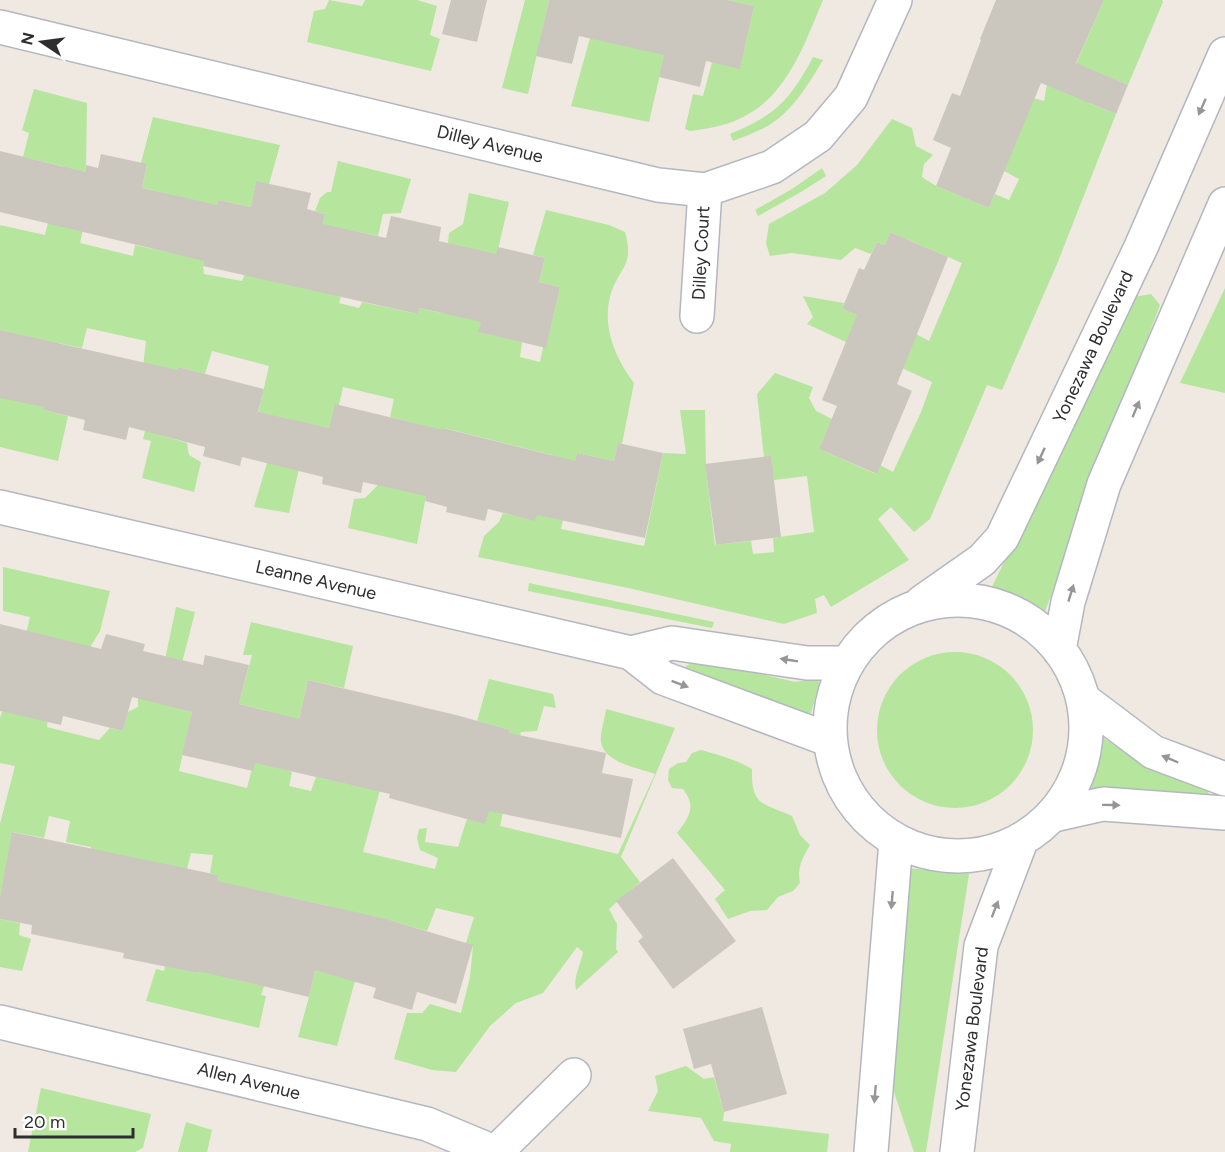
<svg xmlns="http://www.w3.org/2000/svg" width="1225" height="1152" font-family="Figtree,sans-serif">
	<style>
		.green { fill: #b6e59e }
		.building { fill: #cbc7bf }
		.lines { fill: none; stroke-linecap: round; stroke-linejoin: round }
		.minor-casing { stroke: #b4b7c1; stroke-width: 36 }
		.tertiary-casing { stroke: #b4b7c1; stroke-width: 36 }
		.minor { stroke: #fff; stroke-width: 33 }
		.tertiary { stroke: #fff; stroke-width: 33 }
		.oneway { fill: #969696 }
		.labels { text-anchor: middle; dominant-baseline: central; stroke-width: 4.5; stroke-linejoin: round; paint-order: stroke }
		.street-label { font-size: 18px; fill: #2e2e2e; stroke: #fff }
	</style>
	<rect width="100%" height="100%" fill="#efe9e1"/>
	<path class="green" d="M329,0l33,6 3,-6h52l20,6 -7,29 10,4 -9,32 -124,-29 7,-31 11,-2z
		M525,0h24l-21,94 -26,-6z
		M677,0l-28,122 -78,-16 19,-68z
		M728,0h95c-18,43 -37,99 -84,119 -14,7 -34,10 -49,12l-5,-2 8,-35 10,2 9,-34 28,6 14,-62z
		M1104,0h58l1,2 -35,83 -27,-11 -12,29 27,11 -59,150 -55,126 -15,-5 -57,134 -16,13 -23,-25 -13,12 31,41 -78,47 -7,-12 -9,4 2,14 -33,11 -156,-36 -150,-31 6,-21 15,-14 4,-9 32,7 17,-65 -108,-27 -19,73 -8,43 -69,-16 6,-29 11,-1 13,-13 45,-59 -33,-9 4,-18 -51,-12 -4,18h-4l-6,23 -20,-4 -20,89 -35,-6 13,-44 -9,-49 11,-48 -57,-15 -7,23 -27,-7 -18,68 27,8 2,12 12,7 -7,30 -52,-14 9,-37 -8,-2 17,-68 -17,-4 3,-26 -59,-13 -5,20 -23,-5 -15,67 24,6 -10,45 -58,-14v-49l16,-64 -16,-4v-105l45,10 17,-69 -39,-9 6,-24 -7,-3 12,-41 53,14 -1,62 -9,40 7,20 -4,18 53,13 2,-11 32,7 13,-55 -38,-9 5,-23 -6,-2 12,-46 127,28 -11,39 -13,-2 -5,25 -33,-7 -15,66 1,8 38,7 3,-7 64,15 16,-75 -10,-3 5,-13 7,-6h4l7,-31 73,18 -10,34 -18,1 -5,22 -29,-6 -15,65 7,2 -2,6 20,5 3,-6 56,12 2,-6 21,5 15,-67 -8,-3 1,-10 14,-9 6,-31 40,9 -30,130 43,10 -2,15 20,5 3,-15h3l14,-60 -21,-5 6,-24 -12,-3 13,-45 63,15 16,7c10,36 -7,35 -15,65 -8,30 6,62 24,86l-12,61 -4,-1 -4,18 -37,-8 -16,76 83,17 19,-93 23,1 -6,-44h25l1,60 9,75 36,-4 2,13 21,-2 -1,-14 41,-6 -7,-56 -33,4 -10,-23 -7,-63 18,-21 38,14 -4,11 7,13 16,8 -13,30 57,25 4,-9 13,7 28,-60 11,-30 -125,-58 6,-7 -10,-21 41,7 -2,6 72,29 2,-4 13,7 33,-78 -72,-31 -5,13 -8,-3 -6,12 -16,-6 -14,12 -49,-7 -22,3 -4,-13 3,-19 56,-31 32,-28 35,-46 20,9 4,18 17,9 -9,9 -2,13 14,9 53,22 6,-14 14,6 10,-21 -15,-8 26,-74 14,4 3,-17 25,-11z
		M813,57l10,3c-15,25 -32,54 -59,68 -10,5 -21,9 -31,13l-3,-7c46,-19 60,-34 83,-77z
		M822,168l4,8 -25,16 -43,24 -3,-6 37,-21z
		M1225,288v105l-45,-10z
		M1151,294l9,11 -119,317 -57,-19 150,-306z
		M3,567l107,24 -10,40 -51,82 -2,14 52,13 11,-12 13,3 5,-19 10,-5v-12l23,-16 15,-72 19,5 -24,94 21,6 -13,59 68,17 20,-77 -28,-7 13,-49h-9l8,-33 102,24 -9,42 -36,-8 -21,90 5,2 -3,14 22,5 5,-14 45,10 10,-43 20,6 -28,102 72,17 3,-11 -18,-8 -3,-12 2,-9 8,-1 -2,14 33,5 9,-28 18,4 25,-93 -33,-9 12,-42 64,15 3,14 -12,-2 -7,25 -16,1 -21,94 118,28 37,-80c-16,-6 -51,-11 -54,-32 -1,-10 4,-23 5,-33l69,19 -54,129 19,25 -31,27 8,15 -1,25 2,3 -42,38c-3,-13 5,-26 7,-38l-6,-5 -34,46 -27,10 -26,23 -34,46 -24,-2 -38,-11 13,-46h15l8,-9 31,9 9,-36 3,-31 -7,-3 8,-26 -38,-9 -9,23 -54,-15 -36,130 -39,-9 11,-40 20,-91 -74,-16 -21,89 30,7 -3,9 5,1 -7,32 -113,-27 10,-32 8,2 1,-5 32,7 21,-98 -8,-2 3,-18 -22,-2 -4,16 -96,-18v-4l-25,-5 4,-21 -21,-5 -5,22 -31,-6 -13,65v-73l15,-58 -15,-3v-45l2,-6h5l23,-95 -27,-6z
		M529,583l185,39 -2,6 -184,-37z
		M877 730a78 78 0 1 1 156 0a78 78 0 1 1-156 0Z
		M697,659l98,23 17,-3 8,3 -10,34 -120,-41 -5,-8z
		M1102,737l36,24 65,23 6,10 -7,4 -56,-9h-56z
		M701,750c15,4 39,11 51,19 -1,38 12,34 40,47l8,19 10,10c-8,14 -13,22 -10,38l-7,8 -15,6 -11,13 -17,1 -22,8 -13,-20 10,-9 -48,-57c12,-16 20,-26 6,-44l-11,-1 -4,-8 1,-11 9,-6 8,-1 6,-9z
		M907,868l62,6 -43,278h-12l-20,-60 -2,-49z
		M0,919l20,4 -1,12 12,4 -9,32 -22,-4z
		M686,1066l18,13 10,-2 10,35 -1,9 106,13 -2,18h-97l1,-8 -17,-3 -13,-23 -53,-7 10,-20 -3,-15z
		M41,1088l110,26 -8,34 -8,4h-107z
		M186,1122l26,8 -5,22h-29z"/>
	<path class="building" d="M451,0h36l-10,42 -35,-8z
		M549,0h179l26,6 -14,63 -34,-8 -6,26 -41,-10 5,-22 -85,-19 -7,28 -36,-8z
		M996,0h108l-28,63 52,22 -12,29 -75,-31 -52,125 -53,-22 15,-38 -18,-8 19,-47 8,3 21,-56 -1,-1z
		M0,151l85,21 1,-7 12,3 3,-14 46,10 -5,24 75,17 1,-5 33,7 5,-26 55,12 -4,16 18,5 -2,10 63,14 5,-22 50,11 -2,14 57,13 2,-7 47,11 -6,24 21,5 -14,61 -68,-16 3,-10 -61,-14 -2,6 -215,-48 1,-5 -204,-49z
		M890,232l58,25 -51,127 15,7 -35,83 -58,-25 18,-43 -15,-6 35,-85 -15,-6 17,-41 5,2 13,-28 8,3z
		M0,330l177,40 1,-3 86,22 -6,23 71,16 6,-24 108,26v-2l132,33 2,-8 37,8 4,-18 45,10 -18,85 -108,-23 -2,6 -47,-12 -3,12 -39,-9 1,-5 -22,-6 1,-5 -63,-14 -2,11 -39,-9 1,-7 -81,-20 -2,9 -37,-10 2,-9 -76,-20 -3,13 -43,-10 2,-10 -41,-10v-3l-44,-9z
		M771,456l10,81 -65,8 -11,-81z
		M0,624l101,25 5,-15 39,10 -2,7 60,14 2,-10 44,10 -10,39 60,15 9,-39 148,35 54,15 -1,3 97,20 -4,20 31,6 -12,59 -132,-27 -4,13 -96,-26 1,-4 -135,-31 -2,8 -71,-16 10,-43 -60,-15 -9,34 -60,-15 -2,9 -61,-14z
		M12,832l206,43 -1,6 165,37 91,27 -17,59 -39,-12 -5,18 -39,-12 3,-10 -61,-18 -6,27 -111,-26 -1,2 -74,-15 1,-5 -93,-19 1,-9 -32,-6v-22z
		M673,858l63,83 -63,48 -35,-48 5,-4 -27,-36z
		M762,1007l25,87 -63,18 -13,-48 -17,5 -11,-40z"/>
	<g class="lines">
		<g class="minor-casing">
			<path id="minor" d="M0,27l658,158 47,5 67,-23 46,-31 33,-39 44,-97
				M697,316l8,-126
				M0,507l631,146 32,25 167,62
				M631,653l41,-10 135,20h40
				M0,1022l427,102 67,28
				M496,1152l78,-77"/>
		</g>
		<g class="tertiary-casing">
			<path id="tertiary" d="M830 728a128 128 0 1 1 256 0a128 128 0 1 1-256 0Z
				M922,602l60,-42 20,-22 139,-291 84,-193
				M1059,650l9,-48 36,-118 121,-280
				M1084,700l69,52 72,27
				M1054,815l49,-11 122,9
				M871,1152l25,-311
				M957,1152l24,-206 40,-105"/>
		</g>
		<use href="#minor" class="minor"/>
		<use href="#tertiary" class="tertiary"/>
	</g>
	<defs><path id="oneway-solid" d="M-6-.8H1V-3.2L6.5 0L1 3.2V.8H-6Z" transform="scale(1.5)"/></defs>
	<g class="oneway">
		<use href="#oneway-solid" transform="translate(1202 107) rotate(114)"/>
		<use href="#oneway-solid" transform="translate(1136 409) rotate(-67)"/>
		<use href="#oneway-solid" transform="translate(1041 456) rotate(115)"/>
		<use href="#oneway-solid" transform="translate(1071 593) rotate(-73)"/>
		<use href="#oneway-solid" transform="translate(789 660) rotate(-171)"/>
		<use href="#oneway-solid" transform="translate(680 684) rotate(21)"/>
		<use href="#oneway-solid" transform="translate(1170 759) rotate(-157)"/>
		<use href="#oneway-solid" transform="translate(1111 805) rotate(1)"/>
		<use href="#oneway-solid" transform="translate(892 900) rotate(95)"/>
		<use href="#oneway-solid" transform="translate(995 909) rotate(-69)"/>
		<use href="#oneway-solid" transform="translate(875 1094) rotate(95)"/>
	</g>
	<g class="labels">
		<g class="street-label">
			<text transform="translate(490 144) rotate(14)">Dilley Avenue</text>
			<text transform="translate(701 253) rotate(-87)">Dilley Court</text>
			<text transform="translate(1093 347) rotate(-65)">Yonezawa Boulevard</text>
			<text transform="translate(316 580) rotate(13)">Leanne Avenue</text>
			<text transform="translate(972 1029) rotate(-83)">Yonezawa Boulevard</text>
			<text transform="translate(249 1081) rotate(14)">Allen Avenue</text>
		</g>
	</g>
	<g transform="translate(42 42) rotate(283)" stroke="#ffffff" stroke-width="4.5" paint-order="stroke">
	<path d="M0-4.5L10 22L0 15L-10 22Z" fill="#2e2e2e"/>
	<text y="-9" font-size="16" font-weight="bold" text-anchor="middle" fill="#2e2e2e">N</text>
	</g>
	<path d="M15 1128v9h118v-9" fill="none" stroke="#2e2e2e" stroke-width="3"/>
	<text x="24" y="1128" font-size="18" fill="#2e2e2e" stroke="#ffffff" stroke-width="4.5" paint-order="stroke">20 m</text>
</svg>
